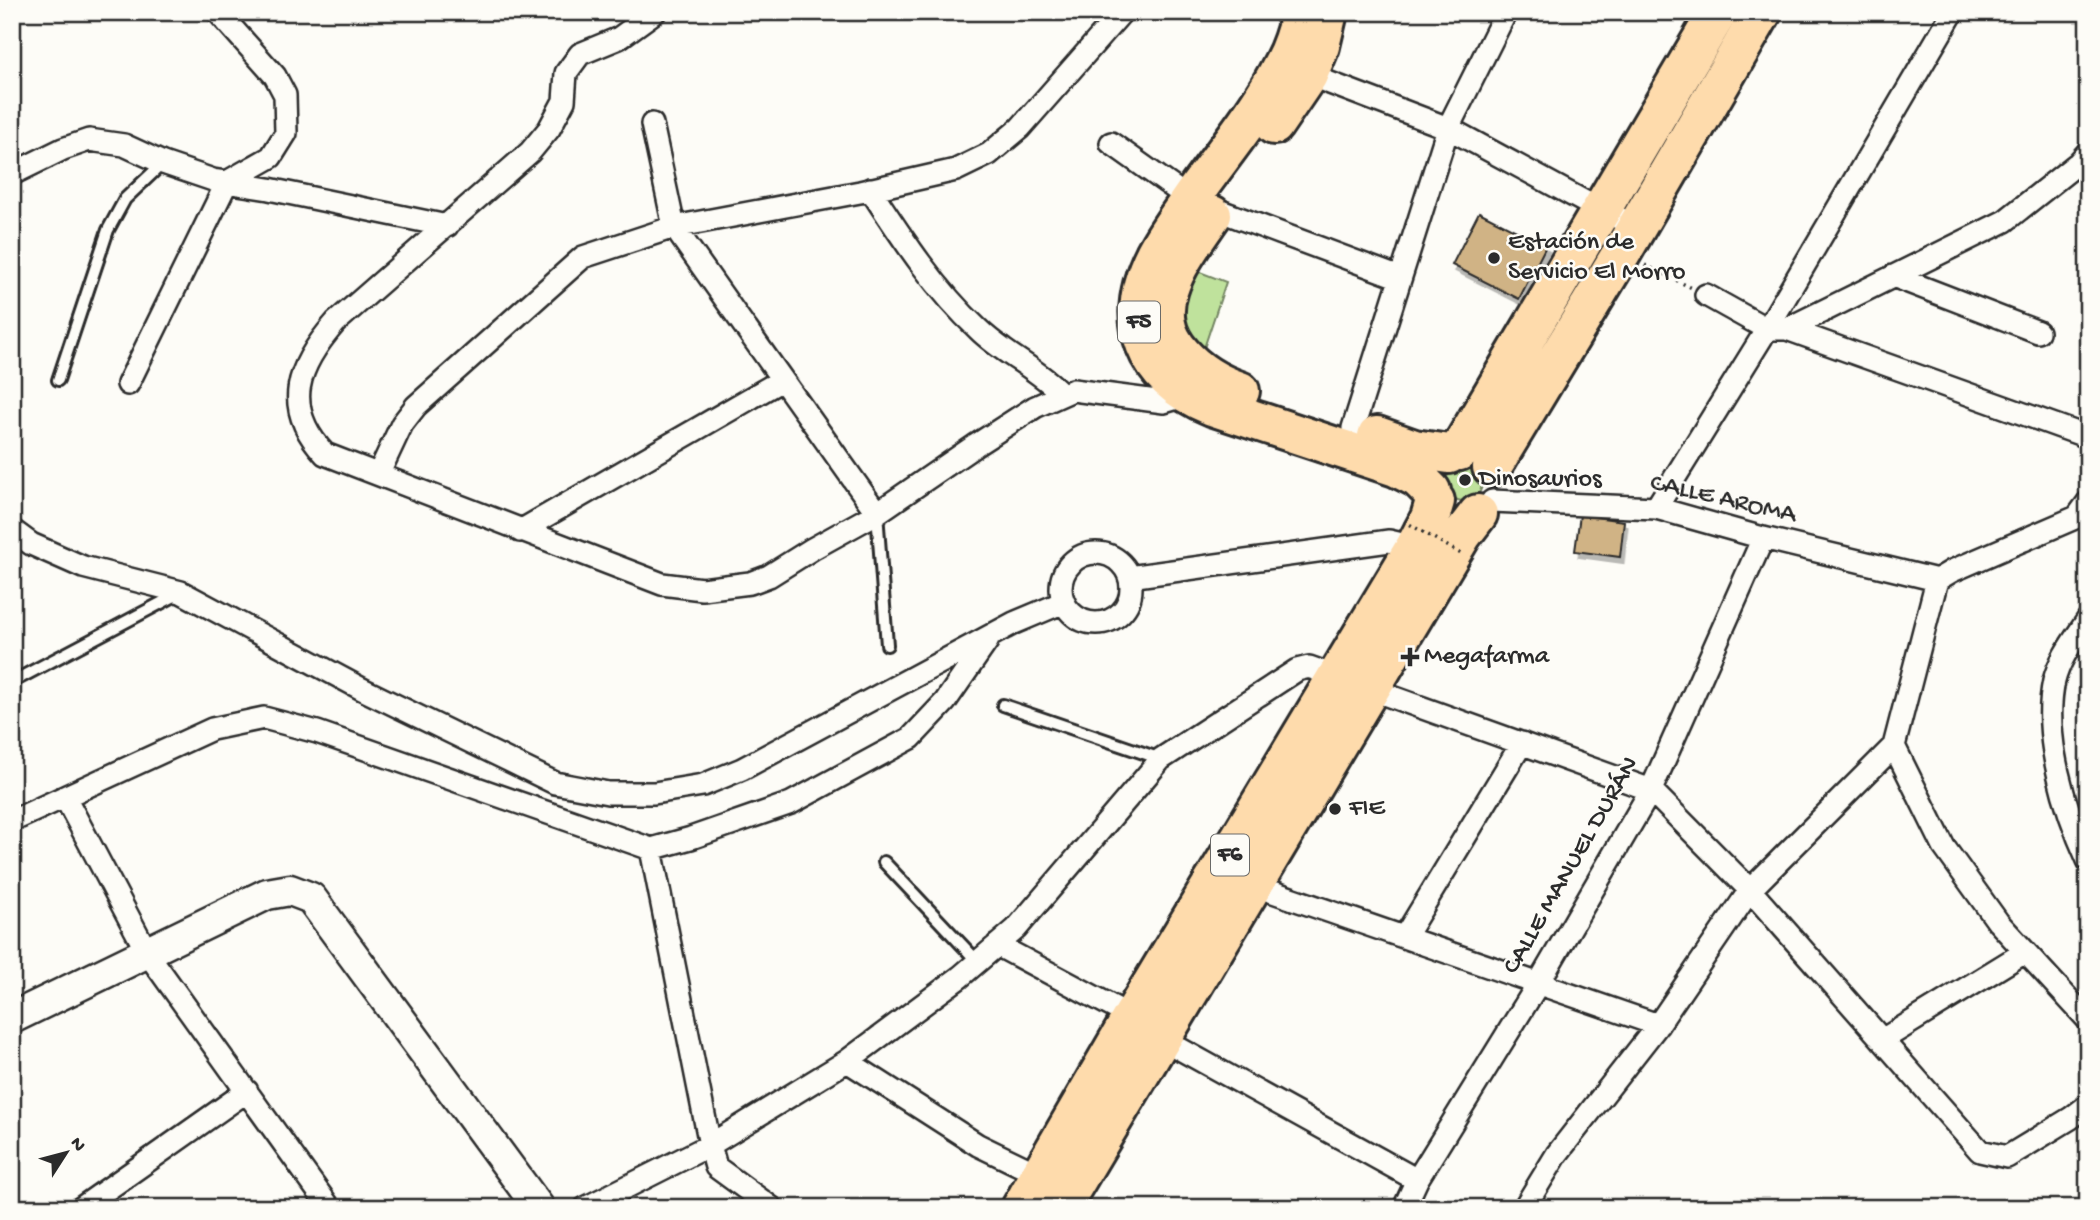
<svg xmlns="http://www.w3.org/2000/svg" width="2100" height="1220" font-family="'Gochi Hand',sans-serif">
	<style>
		.green { fill: #bfe29c; stroke: #758664; stroke-width: 2 }
		.building { fill: #d0b385; stroke: #2b2b2b; stroke-width: 2; filter: url(#shadow) }
		.lines { fill: none; stroke-linecap: round; stroke-linejoin: round }
		.lane-casing { stroke: #2b2b2b; stroke-width: 16 }
		.street-casing { stroke: #2b2b2b; stroke-width: 26 }
		.secondary-casing { stroke: #2b2b2b; stroke-width: 35 }
		.highway-casing { stroke: #2b2b2b; stroke-width: 44 }
		.path { stroke: #2b2b2b; stroke-width: 3.5; stroke-dasharray: 2 5; stroke-linecap: butt }
		.lane { stroke: #fdfcf7; stroke-width: 10 }
		.street { stroke: #fdfcf7; stroke-width: 21 }
		.secondary { stroke: #fdfcf7; stroke-width: 30 }
		.highway { stroke: #fedbac; stroke-width: 38 }
		.path-bridge { stroke: #2b2b2b; stroke-width: 3.5; stroke-dasharray: 2 5; stroke-linecap: butt }
		.poi-dot { fill: #2b2b2b; stroke: #fdfcf7; stroke-width: 2.5 }
		.labels { text-anchor: middle; dominant-baseline: central; stroke-width: 5; stroke-linejoin: round; paint-order: stroke }
		.shield { fill: #fdfcf7; stroke: #6a6a68; stroke-width: 2 }
		.shield-label { font-size: 24px; font-weight: bold; fill: #2b2b2b }
		.poi-label { font-size: 26px; fill: #2b2b2b; stroke: #fdfcf7; text-anchor: start }
		.street-label { font-size: 26px; fill: #2b2b2b; stroke: #fdfcf7 }
	</style>
	<defs>
		<filter id="shadow"><feDropShadow dx="3.5" dy="6" stdDeviation="0" flood-color="#0004"/></filter>
	</defs>
	<rect width="100%" height="100%" fill="#fdfcf7"/>
	<filter id="ink" filterUnits="userSpaceOnUse"><feTurbulence type="fractalNoise" baseFrequency=".0143" numOctaves="2"/><feDisplacementMap in="SourceGraphic" scale="14" xChannelSelector="R" yChannelSelector="G"/><feConvolveMatrix kernelMatrix="1 2 1 2 8 2 1 2 1" color-interpolation-filters="sRGB"/></filter>
	<g filter="url(#ink)">
		<path class="green" d="M1192,269l34,13 -24,72 -20,-24 -1,-35z
			M1446 483a18 18 0 1 1 36 0a18 18 0 1 1-36 0Z"/>
		<path class="building" d="M1479,212l67,34 -27,53 -67,-34z
			M1580,515l44,6 -4,36 -45,-6z"/>
		<g class="lines">
			<g class="lane-casing">
				<path id="lane" d="M58,380l50,-150 17,-31 38,-36
					M877,513l10,132
					M12,682l168,-89
					M1003,705l158,54
					M884,862l94,100"/>
			</g>
			<g class="street-casing">
				<path id="street" d="M655,12l-36,26 -39,16 -14,19 -2,28 -15,28 -19,23 -194,170c-39,44 -55,85 -11,132l337,130 40,5 48,-6 19,-7 43,-27 65,-36 99,-68 59,-38 38,-17 91,12 24,-7
					M1301,72l147,56 152,82 37,16
					M652,124l22,103 203,286
					M1111,143l80,57 209,78
					M12,174l51,-25 26,-9 35,5 39,18 50,17 56,9 178,37
					M870,189c32,49 65,100 108,140 25,25 59,39 84,65
					M1893,276l145,56
					M1706,295l61,34h20l301,108
					M1787,329l218,-108 73,-58 10,-11
					M128,384l99,-202 44,-25 15,-24 -1,-38 -10,-19 -57,-64
					M1353,428l95,-300 58,-116
					M379,473l23,-49 14,-18 167,-149 91,-30 186,-35 96,-22 33,-16 31,-26 102,-116
					M1492,501l164,7 107,30 174,42
					M1656,508l111,-179 186,-317
					M12,530l19,14 52,23 98,25 181,97 193,94 53,10h46l49,-8 39,-16 272,-146 50,-21
					M520,531l262,-151
					M1061 588a35 35 0 1 1 70 0a35 35 0 1 1-70 0Z
					M1129,577l260,-36 26,6
					M2088,619c-13,20 -28,38 -34,62 -12,55 11,129 34,179
					M1894,746l50,101 54,75 90,98
					M65,797l83,157 182,254
					M12,821l200,-92 52,-11 53,14 334,117 40,-11 100,-35 120,-65 34,-36 43,-62
					M651,849l59,296 6,22 56,41
					M1253,885l405,140
					M1405,936l117,-193
					M997,945l135,72 30,22 255,141
					M1882,1040l143,-88
					M847,1061l131,84 62,30
					M81,1208l166,-117
					M585,1208l125,-63 137,-84 113,-84 56,-48 145,-170 136,-89 12,-3 342,123 99,100 230,261 27,6 64,-39 17,-13
					M1404,1208l13,-28 121,-196 113,-194 112,-252
					M1524,1208l33,-54 101,-129 92,-135 144,-144 43,-166 15,-9 125,-54 11,-15"/>
			</g>
			<g class="secondary-casing">
				<path id="secondary" d="M12,1018l255,-124 23,-4 21,8 228,310"/>
			</g>
			<g class="highway-casing">
				<path id="highway" d="M1301,12c-4,17 -9,35 -18,51 -22,44 -55,84 -84,124 -15,22 -32,44 -44,67 -34,67 -11,124 57,152l184,61 22,11 13,13
					M1274,125l34,-50 12,-29 8,-34
					M1212,215c-27,40 -72,93 -30,139 16,18 34,29 58,37
					M1377,436l37,13 35,5
					M1459,451l259,-439
					M1492,467l129,-213 141,-242
					M1021,1208l111,-191 283,-470 15,-29 5,-17
					M1060,1208l402,-673 16,-21"/>
			</g>
			<path class="path" d="M1645,265l47,23"/>
			<use href="#lane" class="lane"/>
			<use href="#street" class="street"/>
			<use href="#secondary" class="secondary"/>
			<use href="#highway" class="highway"/>
			<path class="path-bridge" d="M1404,521l57,33"/>
		</g>
	</g>
	<g class="poi-dot">
		<circle cx="1494" cy="258" r="7"/>
		<circle cx="1465" cy="480" r="7"/>
		<path d="M1406.5 646.5h7v7h7v7h-7v7h-7v-7h-7v-7h7z"/>
		<circle cx="1335" cy="809" r="7"/>
	</g>
	<g class="labels">
		<g class="shield">
			<rect x="1118" y="301.5" width="42" height="41" rx="5"/>
			<rect x="1211" y="834.5" width="38" height="41" rx="5"/>
		</g>
		<g class="shield-label">
			<text x="1139" y="322">F5</text>
			<text x="1230" y="855">F6</text>
		</g>
		<g class="poi-label">
			<text x="1508" y="243">Estación de<tspan x="1508" dy="30">Servicio El Morro</tspan></text>
			<text x="1479" y="480">Dinosaurios</text>
			<text x="1424" y="657">Megafarma</text>
			<text x="1349" y="809">FIE</text>
		</g>
		<g class="street-label">
			<text transform="translate(1723 500) rotate(13)">CALLE AROMA</text>
			<text transform="translate(1572 866) rotate(-60)">CALLE MANUEL DURÁN</text>
		</g>
	</g>
	<rect width="2100" height="1220" fill="none" stroke="#fdfcf7" stroke-width="42"/>
	<rect x="21" y="21" width="2058" height="1178" fill="none" stroke="#2b2b2b" stroke-width="2.5" filter="url(#ink)"/>
	<g transform="translate(66 1153) rotate(54)" stroke="#fdfcf7" stroke-width="5" paint-order="stroke">
	<path d="M0-5L12 26L0 18L-12 26Z" fill="#2b2b2b"/>
	<text y="-10" font-size="19" font-weight="bold" text-anchor="middle" fill="#2b2b2b">N</text>
	</g>
</svg>
